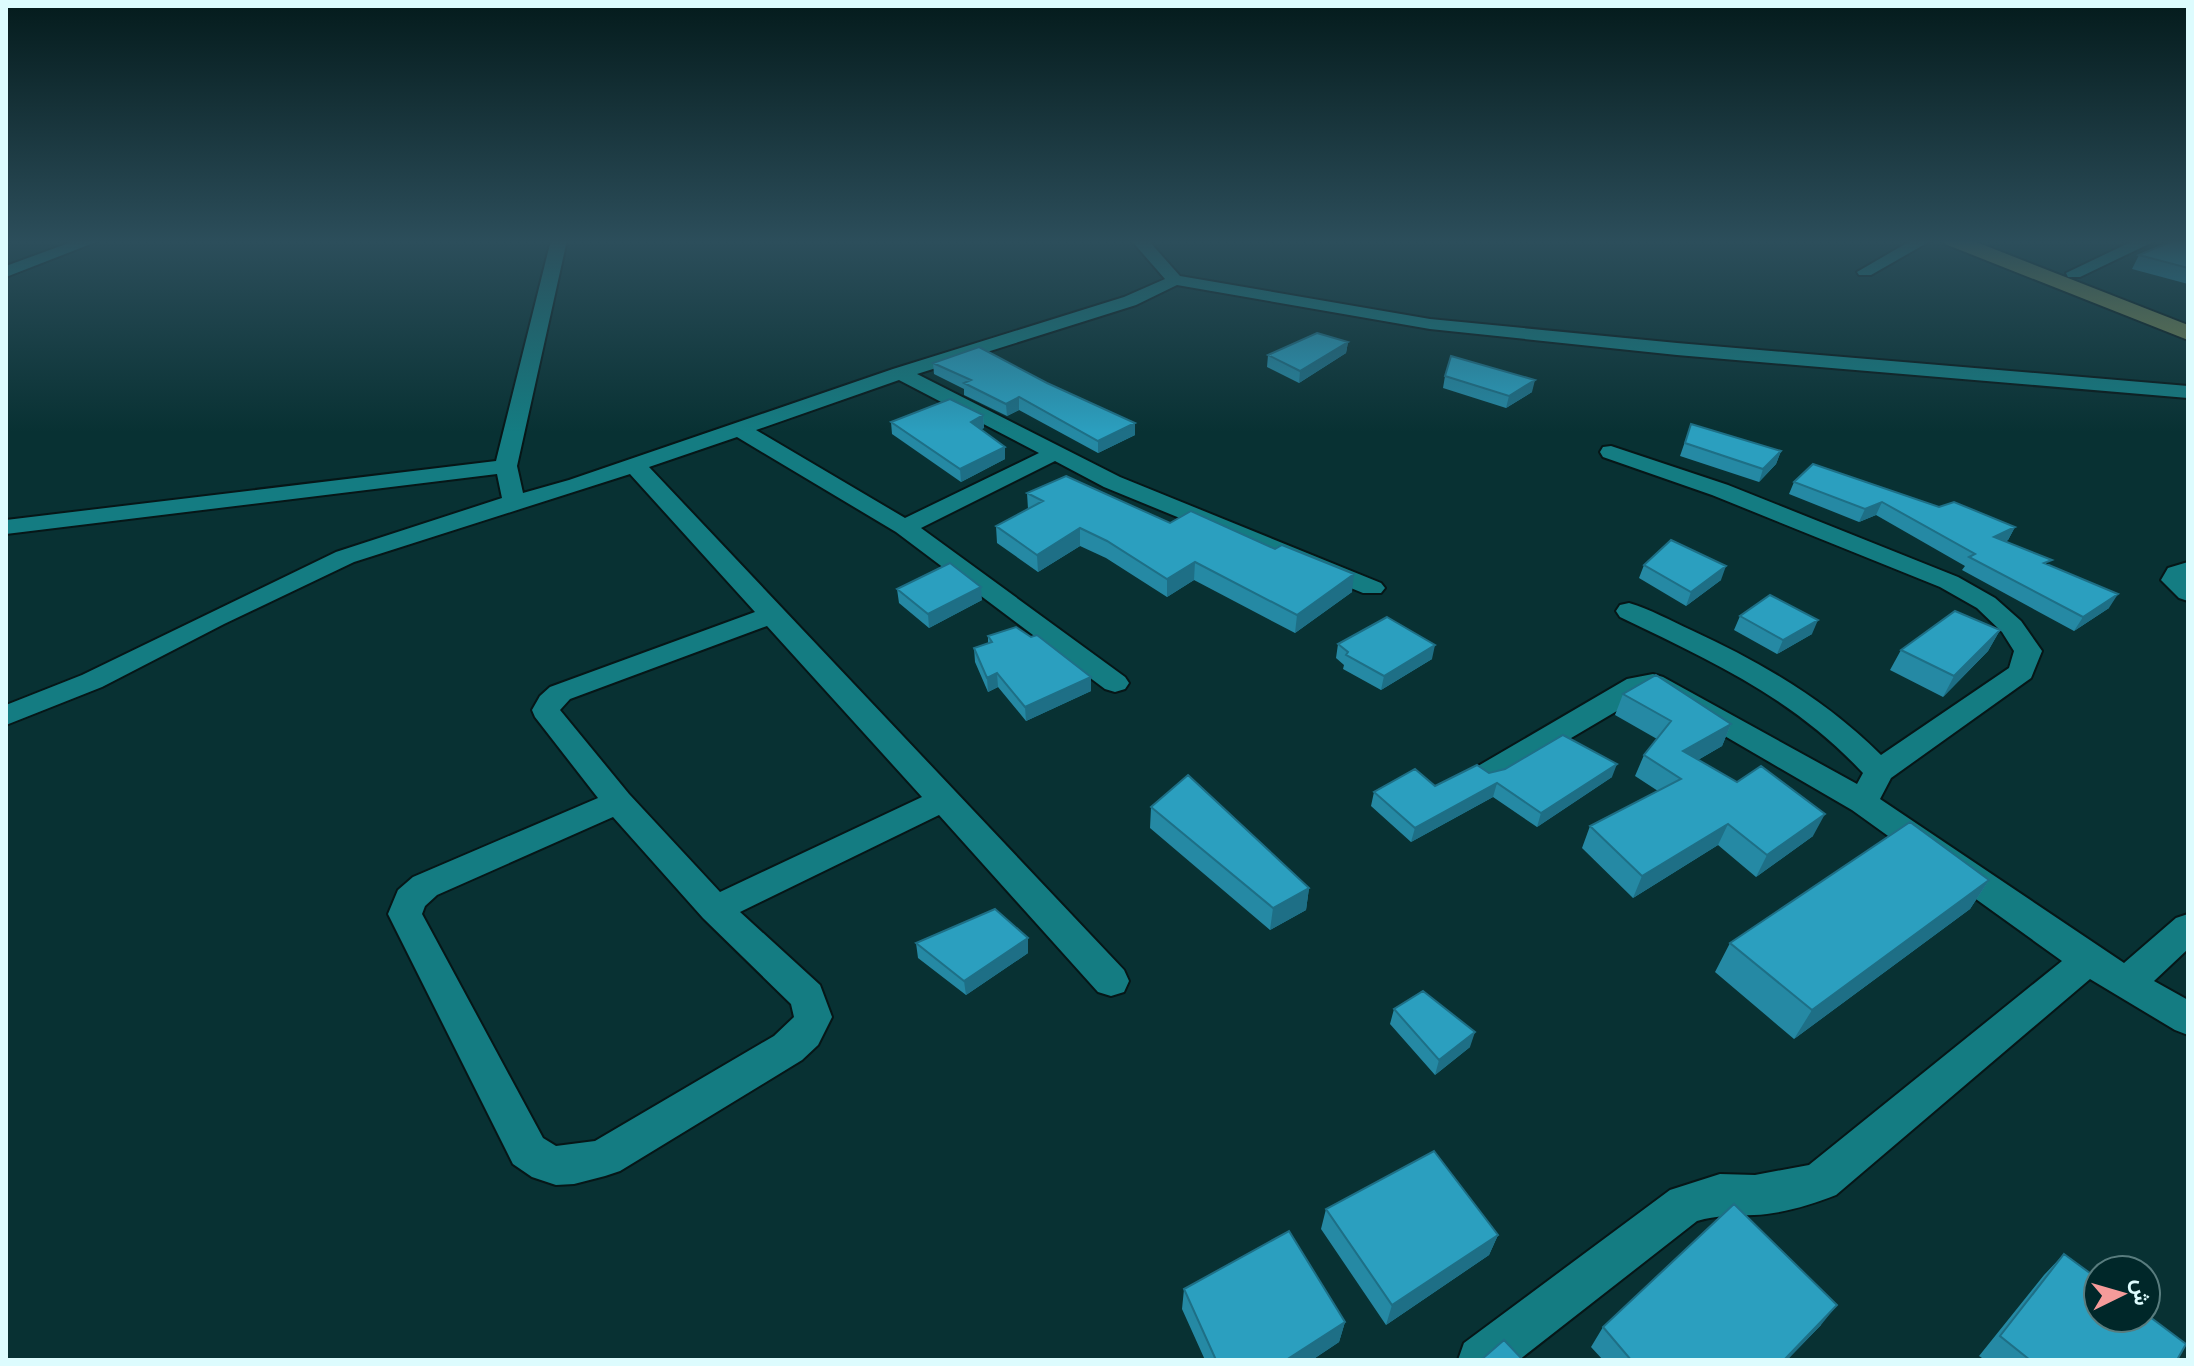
<svg xmlns="http://www.w3.org/2000/svg" width="2194" height="1366" font-family="Literata,Vazirmatn,serif">
	<style>
		.lines { fill: none; stroke-linecap: round; stroke-linejoin: round }
		.minor-casing { stroke: #061617; stroke-width: 4 }
		.major-casing { stroke: #061617; stroke-width: 4 }
		.minor { fill: #147c82; fill-rule: evenodd }
		.major { fill: #768450; fill-rule: evenodd }
		.wall { fill: #2589a4 }
		.shaded-wall { fill: #1e6f86 }
		.building { fill: #2b9fbf; stroke: #1e6f86; stroke-width: 2 }
	</style>
	<rect width="100%" height="100%" fill="#083133"/>
	<g class="lines">
		<g class="minor-casing">
			<path id="minor" d="M77,240h24l-95,37v-11z
				M551,240h16l-50,226 6,27 46,-13 324,-111 231,-72 41,-18 -34,-39h17l32,36 250,43 247,24 511,43v12l-511,-43 -247,-26 -253,-44 -41,20 -219,69 203,103 261,106 4,5 -4,5h-18l-259,-106 -49,-26 -134,67 204,149 4,6 -4,6 -10,3 -10,-3 -209,-157 -159,-95 -88,30 475,503 5,11 -5,11 -13,4 -13,-4 -159,-177 -199,97 80,73 12,32 -14,28 -16,15 -182,111 -15,5 -31,8 -18,1 -24,-8 -19,-13 -125,-250 10,-24 15,-13 185,-79 -63,-81 -3,-7 8,-14 10,-9 205,-75 -125,-138 -276,88 -130,62 -122,63 -96,38v-20l76,-30 254,-123 166,-54 -5,-24 -491,60v-14l490,-59zM899,380l140,73 -134,65 -149,-88zM767,626l155,171 -202,95 -91,-98 -69,-84 10,-11zM613,817l90,101 88,86 3,13 -20,19 -179,105 -39,5 -13,-8 -121,-224 3,-8 12,-11z
				M1912,240h20l-61,35h-12l-2,-3z
				M2135,240h22l-77,37h-12l-2,-4z
				M1611,446l117,39 230,92 37,21 26,23 21,30 -11,27 -140,100 -11,21 244,164 52,-45 12,-4v35l-34,32 34,19v35l-13,-5 -85,-51 -254,216c-26,10 -54,19 -82,20 -21,1 -37,0 -57,6l-178,139h-61l6,-17 206,-153 50,-16 35,1 54,-10 253,-204 -210,-151 -203,-118 -149,88 -11,3 -11,-3 -4,-7 4,-7 149,-87 26,-5 10,3 194,107 6,-11c-71,-76 -152,-112 -243,-156l-4,-6 4,-6 9,-2c21,6 42,18 62,27 71,33 134,69 190,125l128,-87 5,-17 -12,-19 -25,-24 -37,-21 -228,-92 -109,-38 -3,-5 3,-5z
				M2188,562v39l-9,-3 -18,-18 7,-12z"/>
		</g>
		<g class="major-casing">
			<path id="major" d="M1942,240h29l217,85v15l-243,-96z"/>
		</g>
		<use href="#minor" class="minor"/>
		<use href="#major" class="major"/>
	</g>
	<path class="wall" d="M2188,240v44l-56,-15 7,-14z
		M1348,342l-2,11 -47,30 -32,-16 1,-12z
		M933,363l202,72 -37,18 -79,-43 -12,6 -43,-21v-6l-30,-15z
		M1445,376l87,16 -26,16 -63,-20z
		M983,415l1,13 -3,1 24,30 -44,23 -69,-48 -1,-12z
		M1691,424l90,27 -5,13 -17,18 -79,-26z
		M1794,482l145,25 76,20 -7,13 -3,2 44,23 60,43 -35,23 -112,-61 3,-4 -89,-51 -17,7 -70,-28z
		M1027,493l143,30 182,69 -57,41 -101,-53 -27,17 -61,-39 -26,-12 -42,26 -41,-29 -1,-17 32,-17z
		M1644,565l77,15 -35,26 -47,-28z
		M897,589l85,11 -53,28 -30,-25z
		M1740,616l72,18 -35,20 -43,-24z
		M2000,630l-12,21 -45,46 -53,-27 11,-20z
		M988,636l103,55 -65,30 -28,-34 -10,5 -13,-30 -1,-14 14,-5z
		M1338,644l94,15 -51,31 -38,-21 1,-4 -8,-7z
		M1623,694l108,30 -9,22 -24,14 115,76 -57,41 -38,-32 -85,53 -51,-50 8,-22 68,-35 -23,-15 9,-21 13,-16 -42,-24z
		M1489,773l123,4 -75,50 -44,-30 -82,45 -40,-36 3,-14 61,-6z
		M1151,807l158,81 -3,22 -36,20 -120,-102z
		M1989,880l-19,29 -176,130 -79,-67 15,-29z
		M1028,938v15l-62,42 -48,-37 -2,-15z
		M1394,1009l76,38 -35,28 -45,-51z
		M1326,1209l172,26 -9,20 -103,70 -65,-96z
		M2064,1254l113,106h-192l-6,-4 65,-81z
		M1184,1289l161,33 -6,20 -27,18h-107l-23,-51z
		M1821,1325l-34,35h-184l-12,-13 12,-20z"/>
	<path class="shaded-wall" d="M1348,342l-2,11 -47,30 1,-12z
		M1535,380l-3,12 -26,16 3,-12z
		M1019,397v13l-12,6 -1,-12z
		M983,415l1,13 -13,6v-12z
		M1135,423v12l-37,18v-12z
		M1005,447v12l-44,23 -1,-13z
		M1781,451l-5,13 -17,18 4,-13z
		M1882,502l-6,13 -17,7 6,-13z
		M2015,527l-7,13 -21,10 7,-13z
		M1080,528v18l-42,26 -1,-17z
		M1195,562l-1,18 -27,17v-18z
		M1726,566l-5,14 -35,26 5,-14z
		M1354,574l-2,18 -57,41 2,-18z
		M981,587l1,13 -53,28 -1,-14z
		M2118,594l-9,14 -35,23 9,-14z
		M1818,620l-6,14 -35,20 6,-14z
		M2000,630l-12,21 -45,46 11,-21z
		M1435,645l-3,14 -51,31 3,-14z
		M997,673l1,14 -10,5 -1,-14z
		M1091,677v14l-65,30 -1,-14z
		M1731,724l-9,22 -47,27 8,-22z
		M1617,764l-5,13 -75,50 4,-14z
		M1497,783l-4,14 -82,45 4,-14z
		M1825,814l-12,22 -57,41 11,-22z
		M1728,824l-10,21 -85,53 9,-22z
		M1989,880l-19,29 -176,130 18,-29z
		M1309,888l-3,22 -36,20 3,-22z
		M1028,938v15l-62,42 -2,-14z
		M1475,1032l-5,15 -35,28 4,-15z
		M1498,1235l-9,20 -103,70 6,-20z
		M1837,1305l-16,20 -34,35h-3z
		M1345,1322l-6,20 -27,18h-26z"/>
	<path class="building" d="M2175,240h13v28l-49,-13z
		M1317,333l31,9 -48,29 -32,-16z
		M979,347l68,36 88,40 -37,18 -79,-44 -13,7 -42,-21 7,-3 -38,-17z
		M1451,356l84,24 -26,16 -64,-20z
		M950,399l33,16 -12,7 34,25 -45,22 -69,-47z
		M1691,424l90,27 -18,18 -78,-26z
		M1813,464l126,43 15,-5 61,25 -21,10 58,23 -8,3 74,31 -35,23 -114,-60 6,-3 -93,-52 -17,7 -71,-27z
		M1066,476l104,47 21,-12 84,38 7,-4 72,29 -57,41 -102,-53 -28,17 -60,-38 -27,-13 -43,27 -41,-29 47,-25 -16,-8z
		M1671,540l55,26 -35,26 -47,-27z
		M950,563l31,24 -53,27 -31,-25z
		M1770,595l48,25 -35,20 -43,-24z
		M1955,611l45,19 -46,46 -53,-26z
		M1387,617l48,28 -51,31 -38,-21 2,-3 -10,-8z
		M1016,627l15,10 6,-2 54,42 -66,30 -28,-34 -10,5 -13,-30 18,-6 -4,-6z
		M1656,675l75,49 -48,27 54,31 24,-16 64,48 -58,41 -39,-31 -86,52 -52,-50 91,-47 -37,-24 27,-34 -48,-27z
		M1563,735l54,29 -76,49 -44,-30 -82,45 -41,-36 41,-23 20,17 42,-21 12,8 16,-4z
		M1188,775l121,113 -36,20 -122,-101z
		M1910,822l79,58 -177,130 -82,-67z
		M995,909l33,29 -64,43 -48,-38z
		M1423,991l52,41 -36,28 -45,-51z
		M1434,1151l64,84 -106,70 -66,-96z
		M1734,1204l103,101 -53,55h-153l-28,-33z
		M1289,1231l56,91 -59,38h-70l-32,-71z
		M2064,1254l34,25v39h48v-4l40,30 -9,16h-147l-30,-24z
		M1504,1340l19,20h-42z"/>
	<linearGradient id="sky" x2="0" y2="1"><stop stop-color="#041b1c"/><stop offset="0.56" stop-color="#2c4e5b"/><stop offset="1" stop-color="#2c4e5b" stop-opacity="0"/></linearGradient>
	<rect width="2194" height="432" fill="url(#sky)"/>
	<rect width="2194" height="1366" fill="none" stroke="#ddfcfe" stroke-width="16"/>
	<g transform="translate(2122 1294) rotate(85)"><circle r="38" fill="#002729" stroke="#587c7e" stroke-width="2"/>
	<path d="M0-6L14 30L0 20L-14 30Z" fill="#f59b9a"/>
	<text y="-12" font-size="22" font-weight="bold" text-anchor="middle" fill="#ddfcfe">ش</text>
	</g>
</svg>
